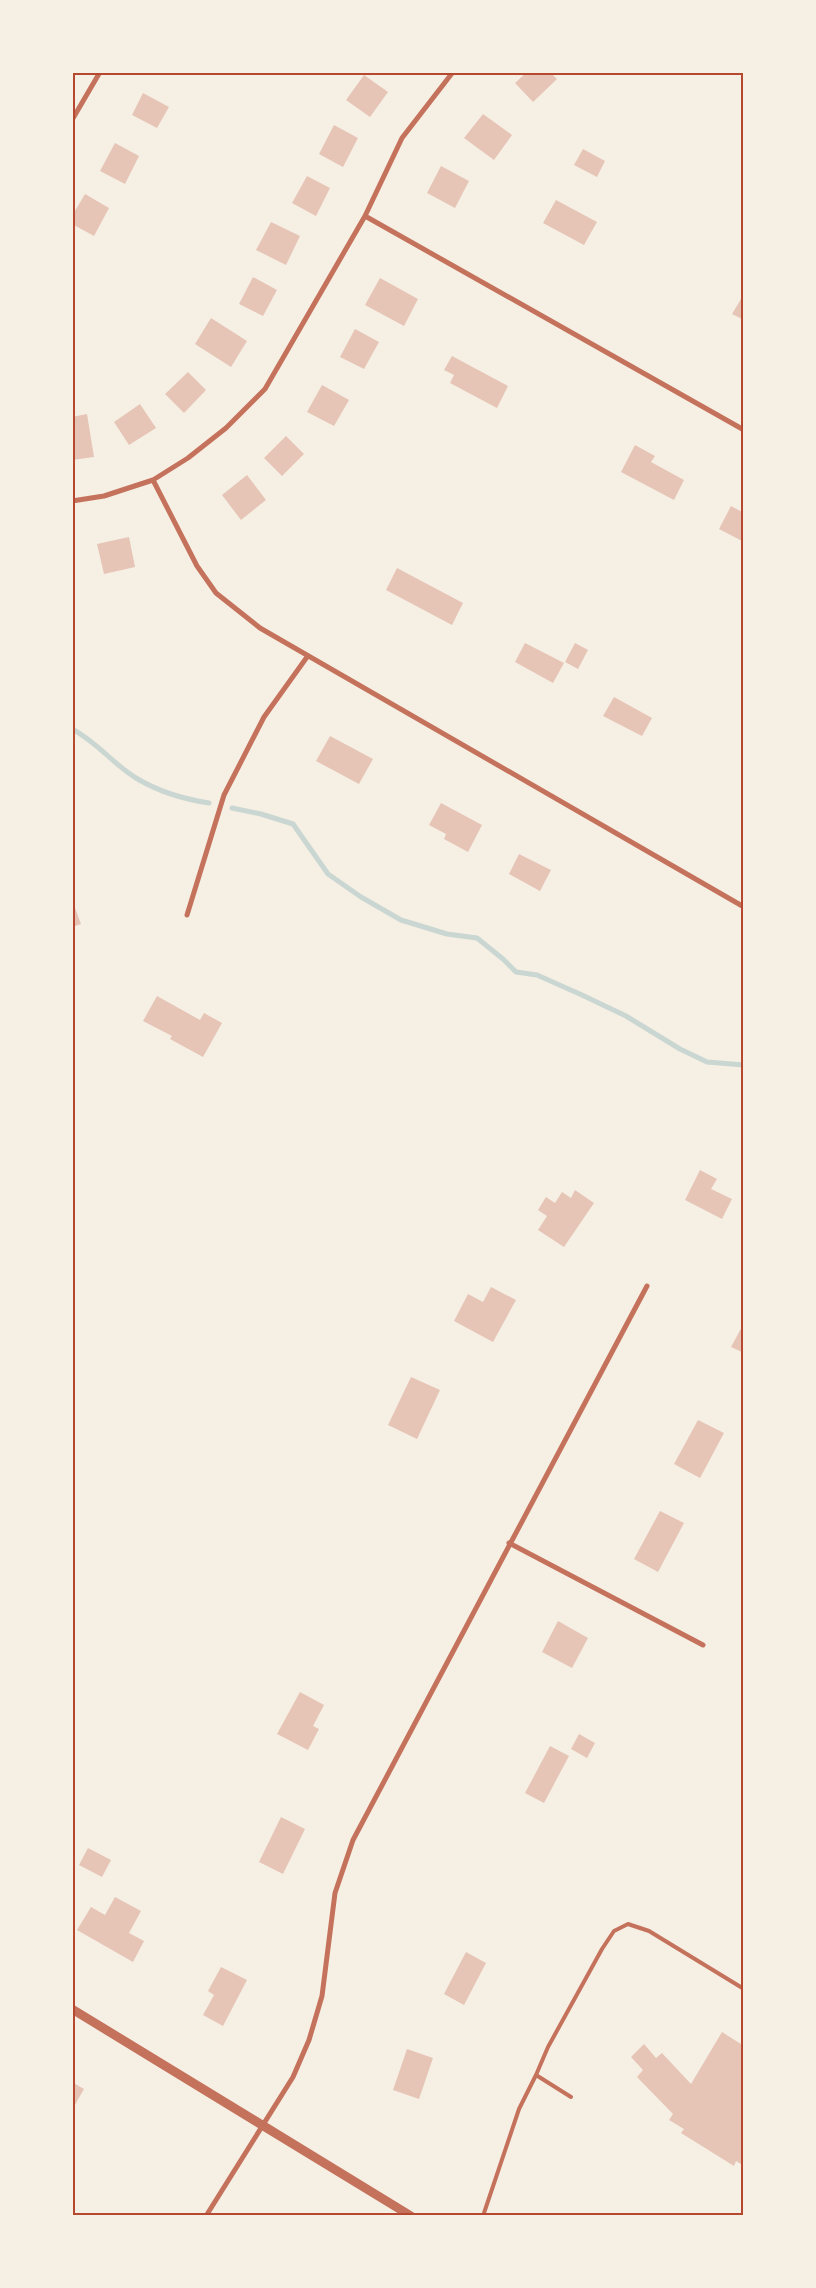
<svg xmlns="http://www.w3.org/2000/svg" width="816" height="2288" font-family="Roboto,sans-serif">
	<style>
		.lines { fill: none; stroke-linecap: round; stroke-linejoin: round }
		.stream { stroke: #c9d6d2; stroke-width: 5 }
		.building { fill: #e6c5b7 }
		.service { stroke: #c5725c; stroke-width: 4 }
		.minor { stroke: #c5725c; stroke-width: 5 }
		.tertiary { stroke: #c5725c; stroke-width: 9 }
		.neatline { fill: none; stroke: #b5482f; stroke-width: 2 }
	</style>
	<rect width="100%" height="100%" fill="#f6efe4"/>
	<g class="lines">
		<path class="stream" d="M72,729c25,13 41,35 64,49 23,14 47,21 73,25
			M232,808l29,6 32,10 35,50 33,23 40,23 46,14 30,4 26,21 13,13 21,3 45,20 44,21 54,33 27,13 37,3"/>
	</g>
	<path class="building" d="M527,72h23l7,7 -24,23 -18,-19z
		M364,75l24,17 -18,25 -24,-17z
		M143,93l26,14 -12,21 -25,-13z
		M483,114l29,21 -18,25 -30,-22z
		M334,125l24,13 -15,29 -24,-13z
		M115,143l24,13 -14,28 -25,-13z
		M583,149l22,12 -8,16 -23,-12z
		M441,166l28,15 -14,27 -28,-15z
		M307,176l23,12 -14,28 -24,-13z
		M85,194l24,14 -15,28 -22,-12v-8z
		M556,200l41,22 -13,23 -41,-22z
		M271,222l29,14 -14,29 -30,-15z
		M253,277l24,13 -14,26 -24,-12z
		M380,278l38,21 -14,27 -39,-21z
		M744,294v26l-12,-6z
		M211,318l36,23 -16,26 -36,-23z
		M355,329l24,13 -15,27 -24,-12z
		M452,356l56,30 -11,22 -47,-25 4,-8 -10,-5z
		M188,372l18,18 -22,23 -19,-19z
		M322,385l27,15 -15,26 -27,-14z
		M140,404l16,24 -27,17 -15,-23z
		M87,414l7,43 -22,3v-43z
		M286,436l18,18 -22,22 -18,-18z
		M635,445l20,11 -4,6 33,18 -10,20 -53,-28z
		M247,475l19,25 -25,20 -19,-25z
		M731,506l13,7v29l-25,-13z
		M129,537l6,30 -31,7 -7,-30z
		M397,568l66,35 -11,22 -66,-35z
		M525,643l39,20 -11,20 -38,-21z
		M575,643l13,7 -10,19 -13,-7z
		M614,697l38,21 -10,18 -39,-20z
		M330,736l43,23 -14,25 -43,-23z
		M441,803l41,22 -14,27 -24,-13 2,-5 -17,-9z
		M519,854l32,16 -11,21 -31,-17z
		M72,900l9,24 -9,3z
		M157,996l43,24 4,-7 18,10 -19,34 -33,-18 2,-3 -29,-15z
		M700,1170l17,9 -6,10 21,10 -10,20 -37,-19z
		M575,1190l19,13 -30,44 -26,-17 9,-14 -9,-6 8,-13 9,6 7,-11 9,6z
		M491,1287l25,13 -23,42 -39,-21 14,-27 15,8z
		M744,1323v30l-13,-6z
		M411,1377l29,13 -23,49 -29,-14z
		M698,1420l26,13 -24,45 -26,-14z
		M660,1511l24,12 -26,49 -24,-13z
		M558,1621l30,17 -16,30 -30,-16z
		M300,1692l24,13 -11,21 6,3 -11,21 -31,-16z
		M579,1734l16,9 -8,15 -16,-9z
		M550,1746l19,10 -25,47 -19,-10z
		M281,1817l24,12 -22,45 -24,-12z
		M88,1848l23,12 -9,17 -23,-12z
		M115,1897l26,14 -12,22 15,8 -11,21 -56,-32 14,-23 14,8z
		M466,1952l20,11 -22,42 -20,-11z
		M221,1967l26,13 -24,46 -20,-11 11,-20 -6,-4z
		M722,2032l22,14v120l-8,-5 -2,5 -53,-33 3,-4 -15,-9 4,-6 -36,-37 6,-7 -12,-13 13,-13 12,14 6,-5 29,31z
		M407,2049l26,9 -14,41 -26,-9z
		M72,2082l12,7 -12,21z"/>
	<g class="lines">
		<path class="service" d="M536,2075l12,-28 54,-98 12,-18 14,-7 21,7 95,58
			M483,2216l36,-107 17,-34 35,22"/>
		<path class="minor" d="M72,120l28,-48
			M365,216l379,214
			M153,480l44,86 19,27 44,35 484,279
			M72,501l32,-5 49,-16 35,-22 38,-30 39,-39 100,-173 37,-78 51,-66
			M187,915l37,-120 40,-78 43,-60
			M509,1543l194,102
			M206,2216l87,-139 16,-37 13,-44 13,-103 18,-53 294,-554"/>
		<path class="tertiary" d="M72,2009l339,207"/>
	</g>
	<rect width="816" height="2288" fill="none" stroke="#f6efe4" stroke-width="148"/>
	<rect x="74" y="74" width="668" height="2140" class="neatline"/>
</svg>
